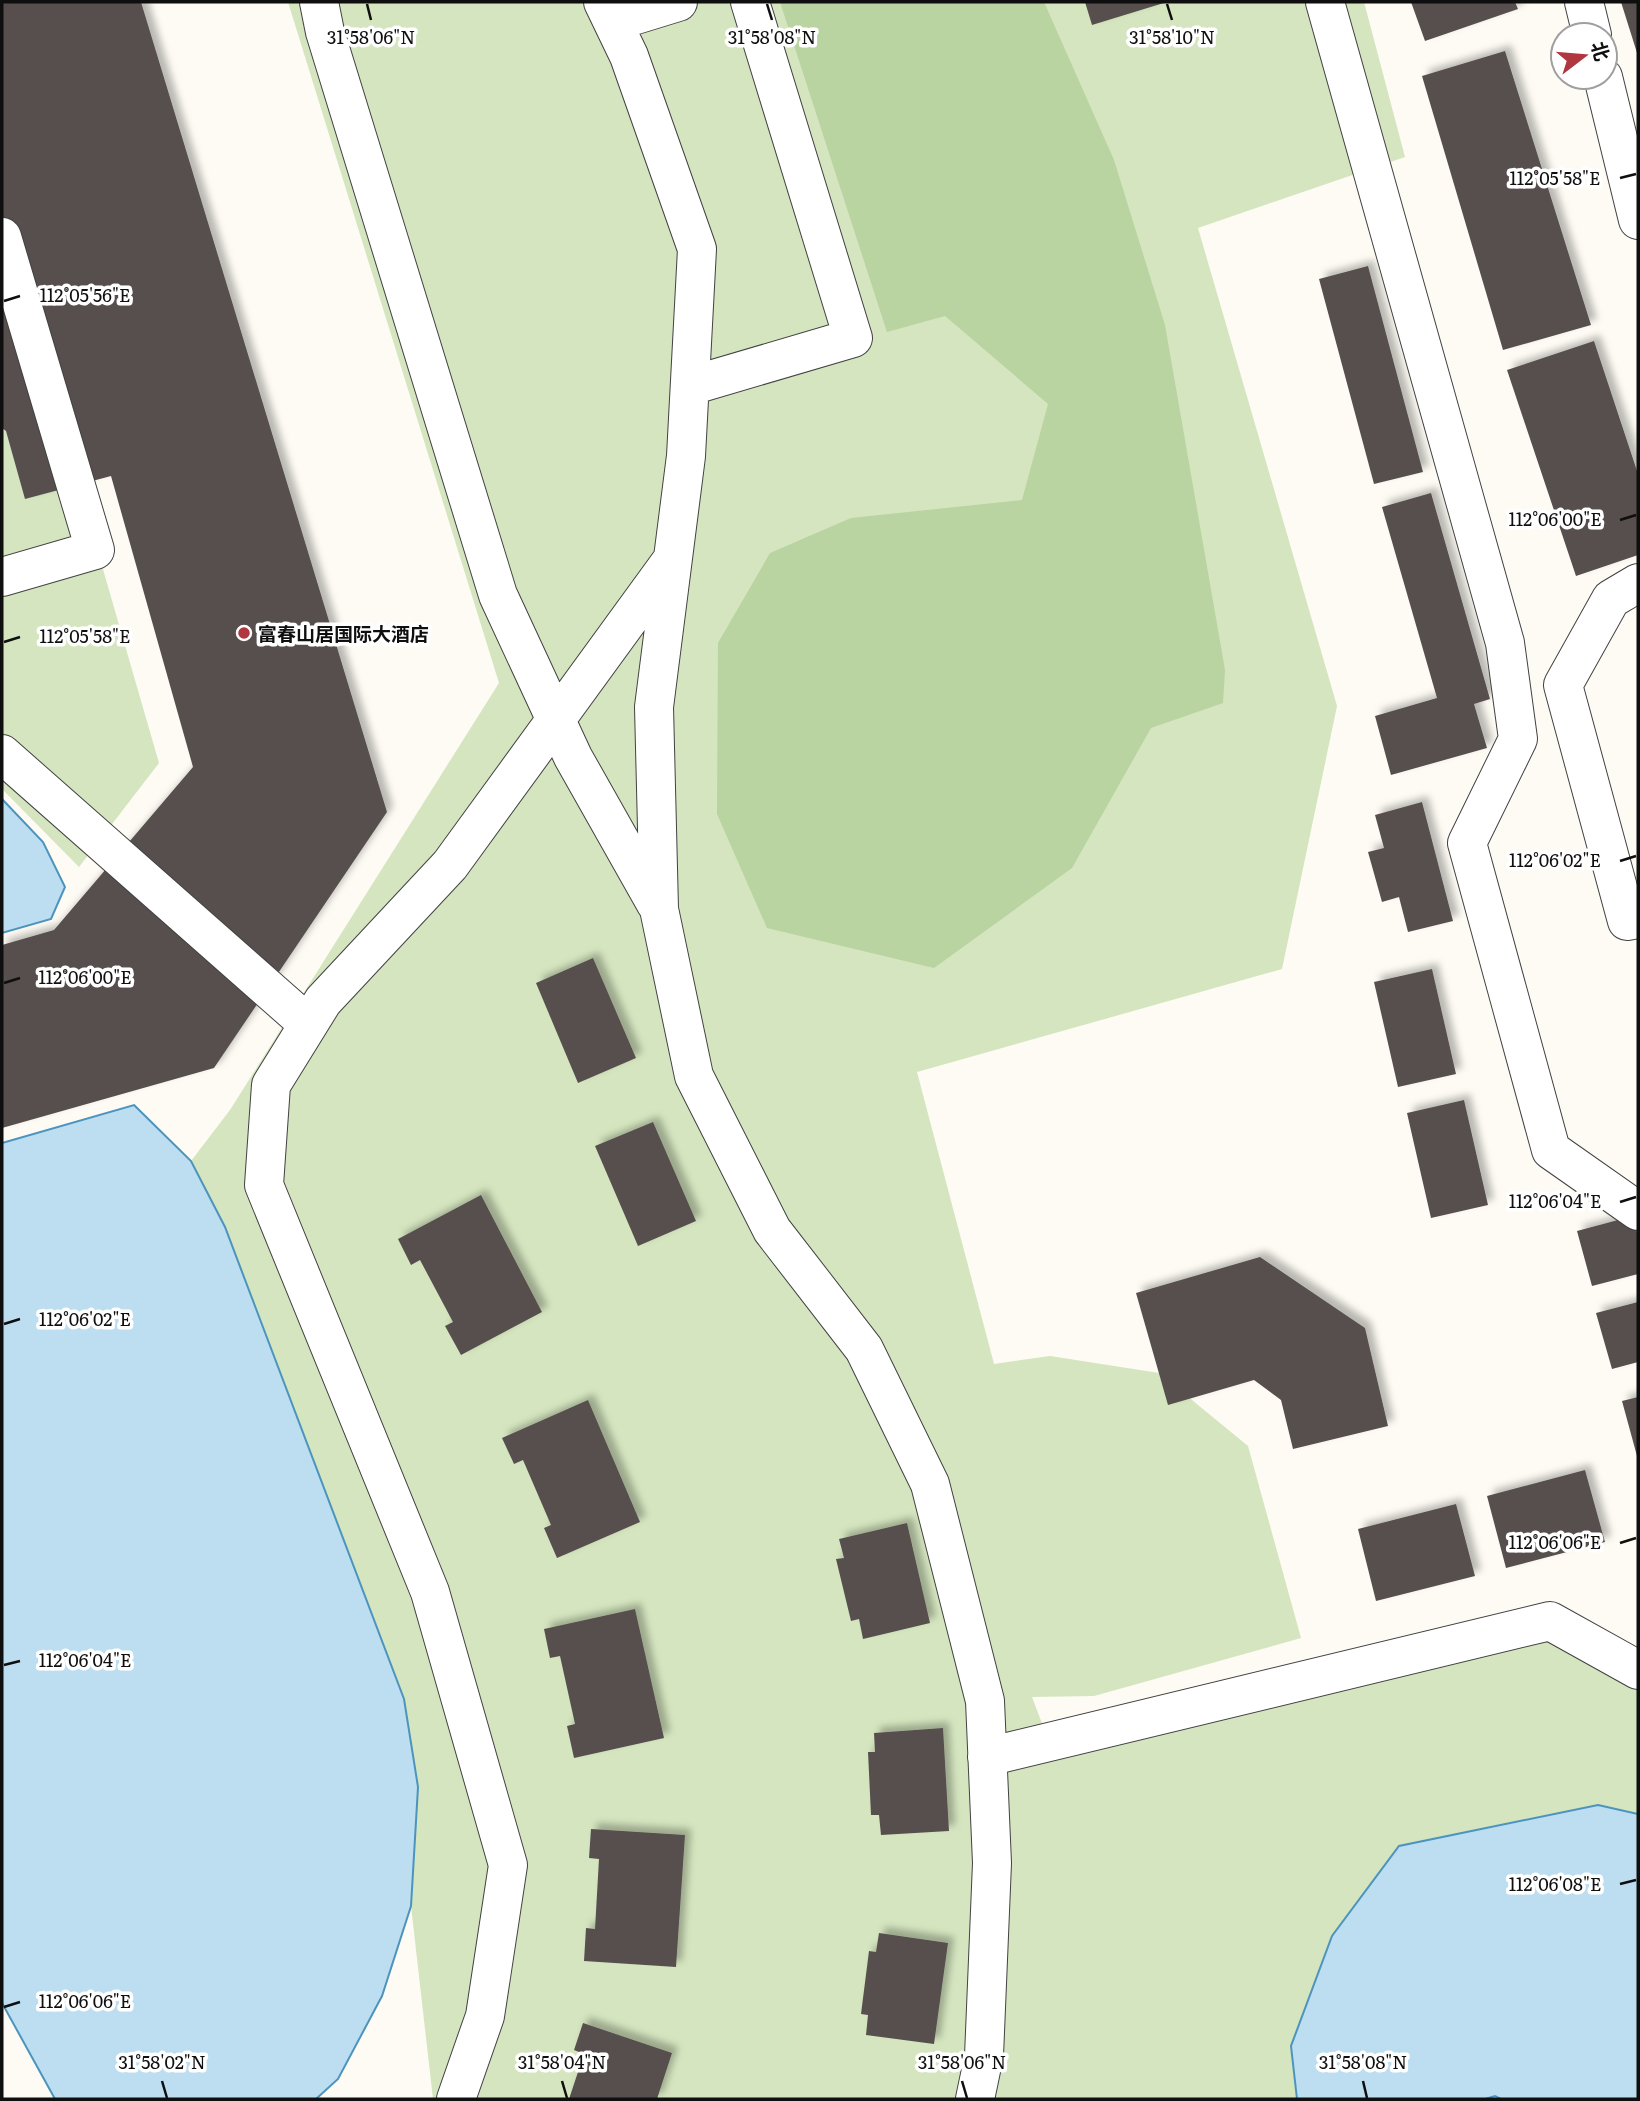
<svg xmlns="http://www.w3.org/2000/svg" width="1640" height="2101" font-family="Literata,'Noto Sans SC',serif">
	<style>
		.green { fill: #d4e5bf }
		.forest { fill: #b9d4a0 }
		.water { fill: #bddef0; stroke: #4c94be; stroke-width: 2 }
		.building { fill: #56504d; filter: url(#shadow) }
		.lines { fill: none; stroke-linecap: round; stroke-linejoin: round }
		.minor-casing { stroke: #424242; stroke-width: 40 }
		.minor { stroke: #fff; stroke-width: 38 }
		.ticks { fill: none; stroke: #0f0f0f; stroke-width: 2.5 }
		.poi-dot { fill: #b03640; stroke: #fff; stroke-width: 2.5 }
		.labels { text-anchor: middle; dominant-baseline: central; stroke-width: 7; stroke-linejoin: round; paint-order: stroke }
		.poi-label { font-size: 19px; font-weight: bold; fill: #0f0f0f; stroke: #fff; text-anchor: start }
		.ticks-label { font-size: 18px; text-anchor: middle; fill: #0f0f0f; stroke: #fff; stroke-width: 7; stroke-linejoin: round; paint-order: stroke }
	</style>
	<defs>
		<filter id="shadow"><feDropShadow dx="6" dy="-6" stdDeviation="3.5" flood-color="#0004"/></filter>
	</defs>
	<rect width="100%" height="100%" fill="#fdfbf3"/>
	<path class="green" d="M288,2h1076l41,155 -207,71 139,478 -55,263 -365,103 77,292 56,-8 109,17 89,73 53,192 -207,58 -62,1 17,45 501,-121 88,49v429h-1205l-22,-193 7,-119 -14,-88 -179,-472 -34,-66 39,-51 269,-427z
		M2,220l157,543 -80,104 -77,-78z"/>
	<path class="forest" d="M780,2h264l70,158 51,165 60,345 -2,33 -72,25 -79,140 -138,100 -167,-40 -50,-114 1,-171 52,-90 81,-35 171,-18 26,-96 -103,-88 -58,16z"/>
	<path class="water" d="M2,799l41,43 22,45 -14,32 -49,14z
		M134,1105l57,56 34,66 179,472 14,88 -7,119 -29,90 -44,83 -22,20h-261l-53,-96v-860z
		M1598,1805l40,9v285h-137l-6,-3 -10,3h-188l-6,-53 41,-110 67,-90z"/>
	<path class="building" d="M2,2h139l246,810 -173,256 -212,60v-183l52,-15 139,-163 -82,-291 -86,23 -19,-68 -4,-3z
		M1085,2h82l-75,23z
		M1411,2h104l3,7 -93,32z
		M1621,2h17v54z
		M1505,51l86,274 -88,25 -81,-274z
		M1368,266l55,206 -49,12 -55,-205z
		M1594,341l44,133v81l-62,21 -69,-206z
		M1431,493l59,206 -16,5 13,44 -96,27 -16,-59 62,-18 -55,-191z
		M1422,802l31,119 -45,11 -9,-35 -17,5 -14,-50 16,-4 -9,-33z
		M593,958l43,100 -58,25 -42,-100z
		M1432,969l24,105 -58,13 -24,-105z
		M1464,1100l24,105 -57,13 -24,-105z
		M653,1122l43,99 -58,25 -43,-100z
		M481,1195l61,117 -81,43 -16,-29 8,-4 -33,-62 -9,5 -13,-26z
		M1633,1216l5,21v37l-46,12 -15,-55z
		M1260,1257l105,71 23,98 -95,23 -12,-49 -27,-20 -86,25 -32,-112z
		M1638,1302v60l-26,7 -16,-56z
		M1638,1397v59h-1l-15,-55z
		M588,1400l52,122 -83,36 -13,-30 7,-3 -28,-65 -9,4 -12,-26z
		M1585,1470l20,72 -99,26 -19,-72z
		M1456,1504l19,72 -99,25 -18,-72z
		M907,1523l23,100 -67,16 -4,-20 -8,2 -15,-62 8,-1 -5,-19z
		M635,1609l29,129 -90,20 -7,-32 8,-2 -15,-68 -10,2 -6,-29z
		M943,1728l6,103 -68,4 -2,-20h-8l-3,-63h7l-1,-19z
		M591,1829l94,6 -9,132 -92,-6 2,-33 9,1 4,-70 -10,-1z
		M879,1933l69,10 -14,101 -68,-9 2,-20 -7,-1 8,-63 7,1z
		M583,2023l89,30 -15,46h-88l15,-45 -10,-4z"/>
	<g class="lines">
		<g class="minor-casing">
			<path id="minor" d="M319,2l6,30 173,563 75,162 83,147
				M603,2l26,54 68,193 -11,207 -32,251 5,202 35,167 78,154 92,119 66,135 55,217 7,162 -8,193 -9,43
				M1325,2l180,641 13,96 -51,104 84,307 87,61
				M1584,2l8,33
				M613,22l65,-20
				M1603,77l35,143
				M2,237l93,313 -93,27
				M690,386l163,-48 -103,-336
				M1638,583l-27,16 -48,86 64,236 11,-2
				M2,754l306,270
				M987,1757l563,-136 88,49
				M456,2099l29,-83 23,-151 -78,-273 -166,-407 7,-100 52,-84 127,-136 222,-305"/>
		</g>
		<use href="#minor" class="minor"/>
	</g>
	<path class="ticks" d="M367,4l4,16M767,4l5,16M1167,4l5,16M1620,178l16,-4M4,301l16,-5M1620,520l16,-5M4,642l16,-5M1620,861l16,-5M4,983l16,-5M1620,1202l16,-5M4,1324l16,-5M1620,1543l16,-5M4,1665l16,-4M1620,1884l16,-4M4,2007l16,-5M162,2081l5,17M562,2081l5,17M962,2081l5,17M1363,2081l4,17"/>
	<circle class="poi-dot" cx="244" cy="633" r="7"/>
	<g class="labels">
		<g class="poi-label">
			<text x="258" y="633">富春山居国际大酒店</text>
		</g>
	</g>
	<g class="ticks-label">
		<text x="371" y="44">31°58'06"N</text>
		<text x="772" y="44">31°58'08"N</text>
		<text x="1172" y="44">31°58'10"N</text>
		<text x="1555" y="185">112°05'58"E</text>
		<text x="85" y="302">112°05'56"E</text>
		<text x="1555" y="526">112°06'00"E</text>
		<text x="85" y="643">112°05'58"E</text>
		<text x="1555" y="867">112°06'02"E</text>
		<text x="85" y="984">112°06'00"E</text>
		<text x="1555" y="1208">112°06'04"E</text>
		<text x="85" y="1326">112°06'02"E</text>
		<text x="1555" y="1549">112°06'06"E</text>
		<text x="85" y="1667">112°06'04"E</text>
		<text x="1555" y="1891">112°06'08"E</text>
		<text x="85" y="2008">112°06'06"E</text>
		<text x="162" y="2069">31°58'02"N</text>
		<text x="562" y="2069">31°58'04"N</text>
		<text x="962" y="2069">31°58'06"N</text>
		<text x="1363" y="2069">31°58'08"N</text>
	</g>
	<rect width="1640" height="2101" fill="none" stroke="#0f0f0f" stroke-width="7"/>
	<g transform="translate(1584 56) rotate(74)"><circle r="33" fill="#ffffff" stroke="#9f9f9f" stroke-width="2"/>
	<path d="M0-5L12 26L0 18L-12 26Z" fill="#b03640"/>
	<text y="-10" font-size="19" font-weight="bold" text-anchor="middle" fill="#0f0f0f">北</text>
	</g>
</svg>
